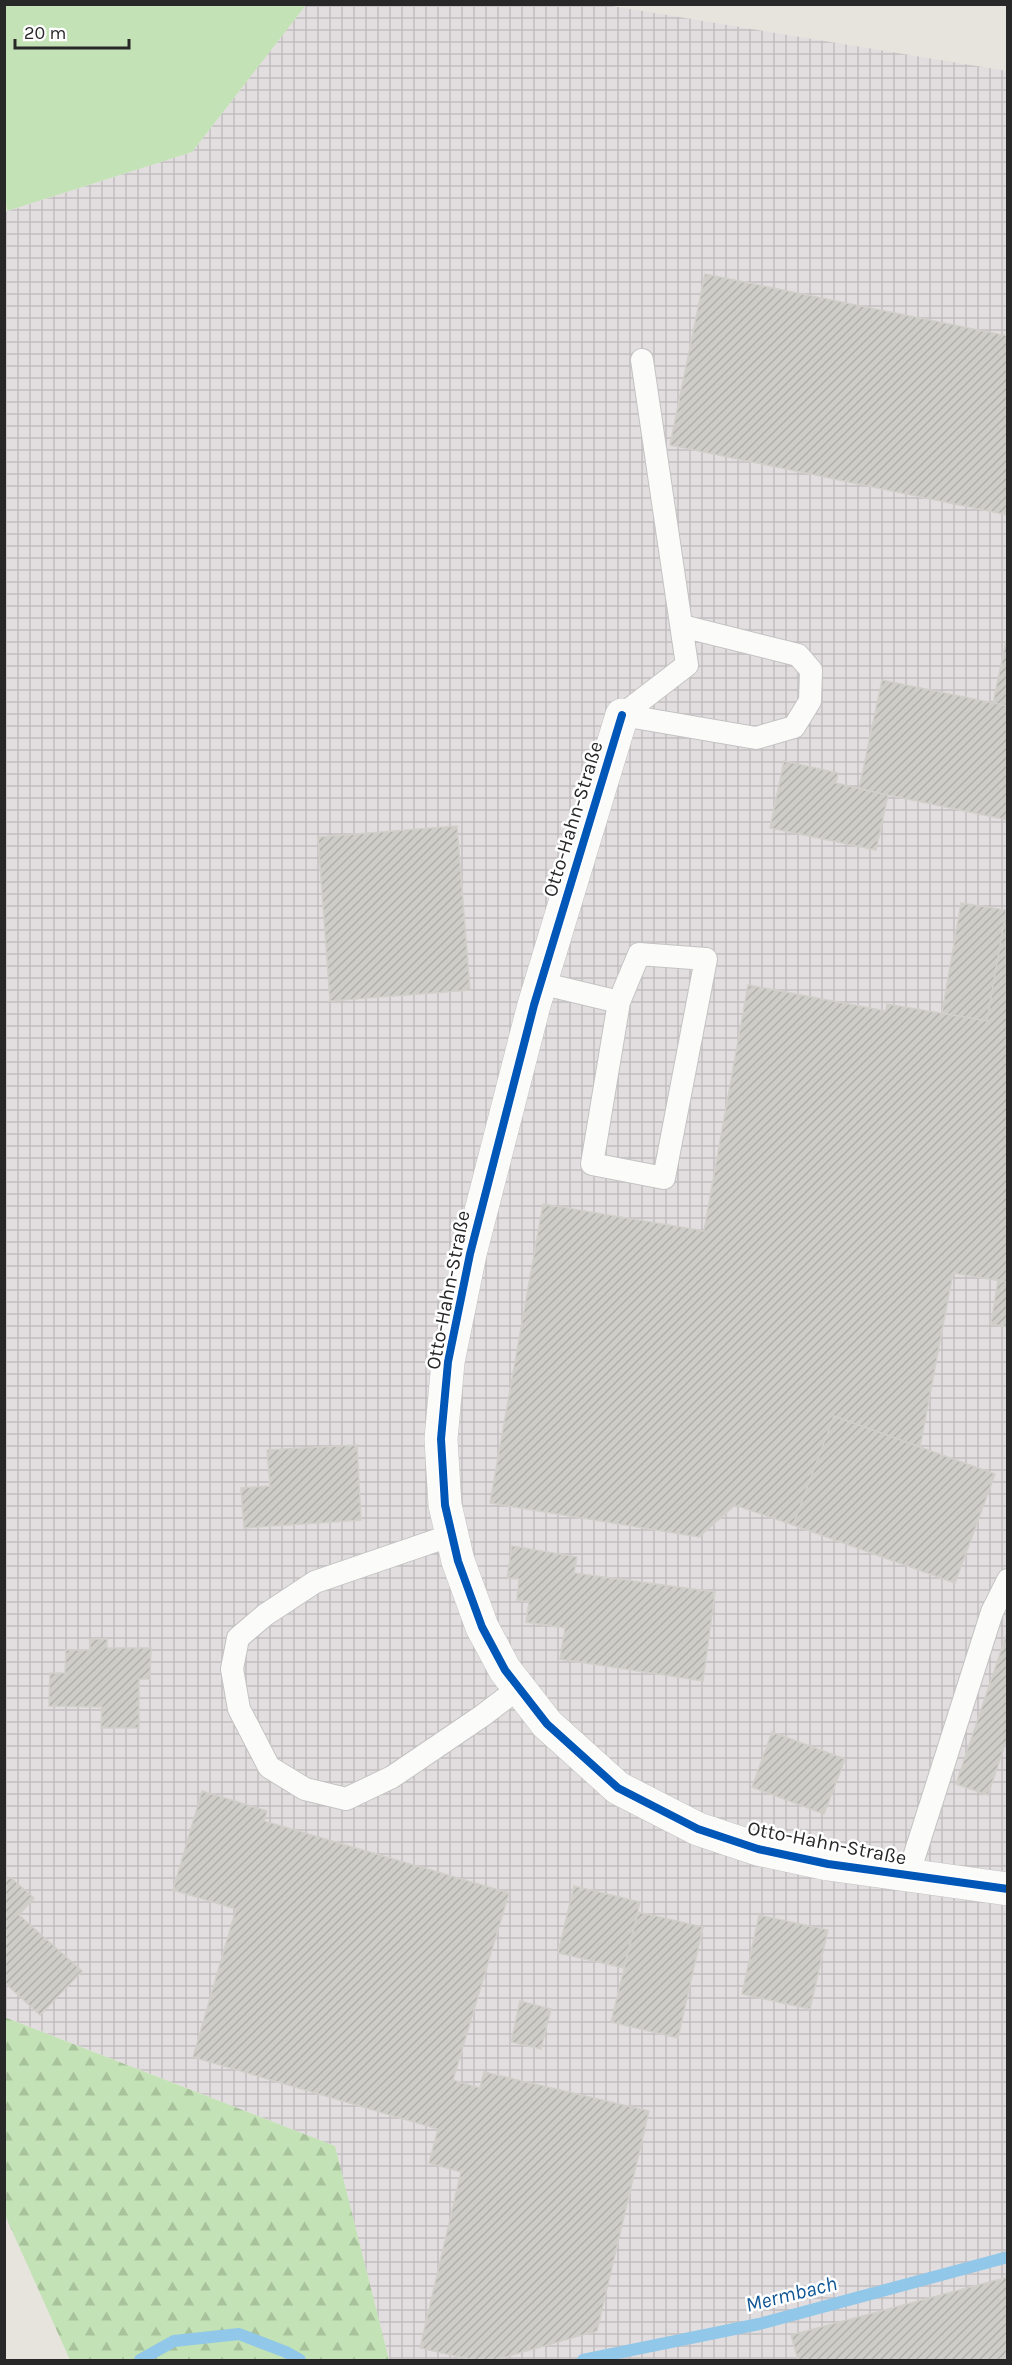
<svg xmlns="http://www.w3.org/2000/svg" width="1012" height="2365" font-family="Karla,sans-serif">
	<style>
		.industrial { fill: url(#industrial-grid) }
		.grass { fill: #c3e2b6 }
		.forest { fill: url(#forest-firs) }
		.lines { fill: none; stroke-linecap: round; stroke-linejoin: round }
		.stream { stroke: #91c7e8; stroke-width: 12 }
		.building { fill: url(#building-hatch); stroke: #d1cfc9; stroke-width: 1.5 }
		.lane-casing { stroke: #c4c3c3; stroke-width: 24 }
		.street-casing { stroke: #c4c3c3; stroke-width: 34 }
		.lane { stroke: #fbfbfa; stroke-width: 22 }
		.street { stroke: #fbfbfa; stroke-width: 33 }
		.cycleway-casing { stroke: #fff; stroke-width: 11 }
		.cycleway { stroke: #0057b8; stroke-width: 8 }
		.labels { text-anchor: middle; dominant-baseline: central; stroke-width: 5; stroke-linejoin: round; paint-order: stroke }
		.street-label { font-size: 20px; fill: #282828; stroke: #fff }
		.water-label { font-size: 21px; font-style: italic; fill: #0f5695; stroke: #fff }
	</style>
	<defs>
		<pattern id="industrial-grid" width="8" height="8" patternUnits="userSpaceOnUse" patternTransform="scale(1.5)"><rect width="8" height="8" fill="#e2dee0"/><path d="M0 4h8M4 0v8" fill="none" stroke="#c2bec0"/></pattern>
		<pattern id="forest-firs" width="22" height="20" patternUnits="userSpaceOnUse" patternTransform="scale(1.5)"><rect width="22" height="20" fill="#c3e2b6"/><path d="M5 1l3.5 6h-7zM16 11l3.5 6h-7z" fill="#a8c29c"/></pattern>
		<pattern id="building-hatch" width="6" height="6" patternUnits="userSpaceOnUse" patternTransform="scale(1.5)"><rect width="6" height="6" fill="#cfcdc8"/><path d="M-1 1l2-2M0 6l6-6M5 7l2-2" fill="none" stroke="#b2b0ac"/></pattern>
	</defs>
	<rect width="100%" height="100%" fill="#e6e4dd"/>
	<path class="industrial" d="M306,5h300l401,66v2289h-618l-54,-214 -330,-129v-1805l187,-60z"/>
	<path class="grass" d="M4,5l1,-1 301,1 -114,147 -185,59 -3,-26z"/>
	<path class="forest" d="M4,2017l331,129 54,214h-319l-65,-145z"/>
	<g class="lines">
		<path class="stream" d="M140,2360l34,-19 65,-7 47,18 14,8
			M583,2360l176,-36 249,-67"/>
	</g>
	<path class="building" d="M705,274l303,62v179l-338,-70z
		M1008,632v74l-15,-3z
		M882,680l126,26v114l-149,-31z
		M784,761l54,12 -2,10 52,12 -12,55 -106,-22z
		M457,826l13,164 -140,11 -12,-164z
		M961,903l45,7 -19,111 -45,-8z
		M1006,910l2,372 -55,-9 -33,174 -86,-31 -41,109 -58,-20 -36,32 -209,-34 53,-299 161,27 44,-246 138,26 1,-7 100,17z
		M998,1280l10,2v45l-17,-3z
		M834,1416l161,58 -40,109 -162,-58z
		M357,1445l4,75 -117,8 -3,-40 29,-2 -3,-36z
		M512,1546l65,11 -3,16 141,19 -12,89 -143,-22 5,-31 -39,-6 3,-20 -12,-2 2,-21 -12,-1z
		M1008,1630v106l-20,59 -32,-11z
		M90,1639h17v9h44l-1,31h-11v49h-38l1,-21 -53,-1 1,-33h15l1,-23h24z
		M772,1732l73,27 -21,55 -72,-27z
		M202,1791l65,20 -3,10 245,72 -56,187 27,8 4,-16 165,39 -52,220 -102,29h-22l-53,-12 41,-176 -32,-9 9,-34 -245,-72 43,-148 -63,-19z
		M11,1878l23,20 -15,17 63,56 -42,44 -36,-33v-102z
		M574,1886l66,16 -16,66 -66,-15z
		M638,1912l65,15 -25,111 -67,-16z
		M759,1915l69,15 -18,79 -68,-15z
		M520,2001l31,8 -10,40 -30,-7z
		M1008,2277v83h-210l-7,-25z"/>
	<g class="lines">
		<g class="lane-casing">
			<path id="lane" d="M622,715l65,-50 -45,-305
				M622,715l134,23 38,-11 16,-26 1,-31 -13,-15 -116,-29
				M540,983l79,19 20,-48 67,5 -42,219 -72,-14 27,-162
				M452,1535l-137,47 -50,33 -27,23 -6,31 7,40 30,58 36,22 41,10 46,-22 90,-61 37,-28
				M908,1876l84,-264 16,-32"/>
		</g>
		<g class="street-casing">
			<path id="street" d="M622,715l-88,290 -64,249 -22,108 -7,77 4,66 13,56 24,66 23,43 42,54 71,64 80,41 60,20 70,15 180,25"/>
		</g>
		<use href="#lane" class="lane"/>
		<use href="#street" class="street"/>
		<g class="cycleway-casing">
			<path id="cycleway" d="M622,715l-88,290 -64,249 -22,108 -7,77 4,66 13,56 24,66 23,43 42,54 71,64 80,41 60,20 70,15 180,25"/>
		</g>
		<use href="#cycleway" class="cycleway"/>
	</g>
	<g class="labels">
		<g class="street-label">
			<text transform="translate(573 819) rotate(-73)">Otto-Hahn-Straße</text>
			<text transform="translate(448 1290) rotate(-79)">Otto-Hahn-Straße</text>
			<text transform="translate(827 1843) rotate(11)">Otto-Hahn-Straße</text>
		</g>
		<g class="water-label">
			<text transform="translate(791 2294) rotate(-14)">Mermbach</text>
		</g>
	</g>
	<rect width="1012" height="2365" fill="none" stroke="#282828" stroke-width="12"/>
	<path d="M15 39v9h114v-9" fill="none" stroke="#282828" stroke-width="3"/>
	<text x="24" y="39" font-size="18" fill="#282828" stroke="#ffffff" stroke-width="4.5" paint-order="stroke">20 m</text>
</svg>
